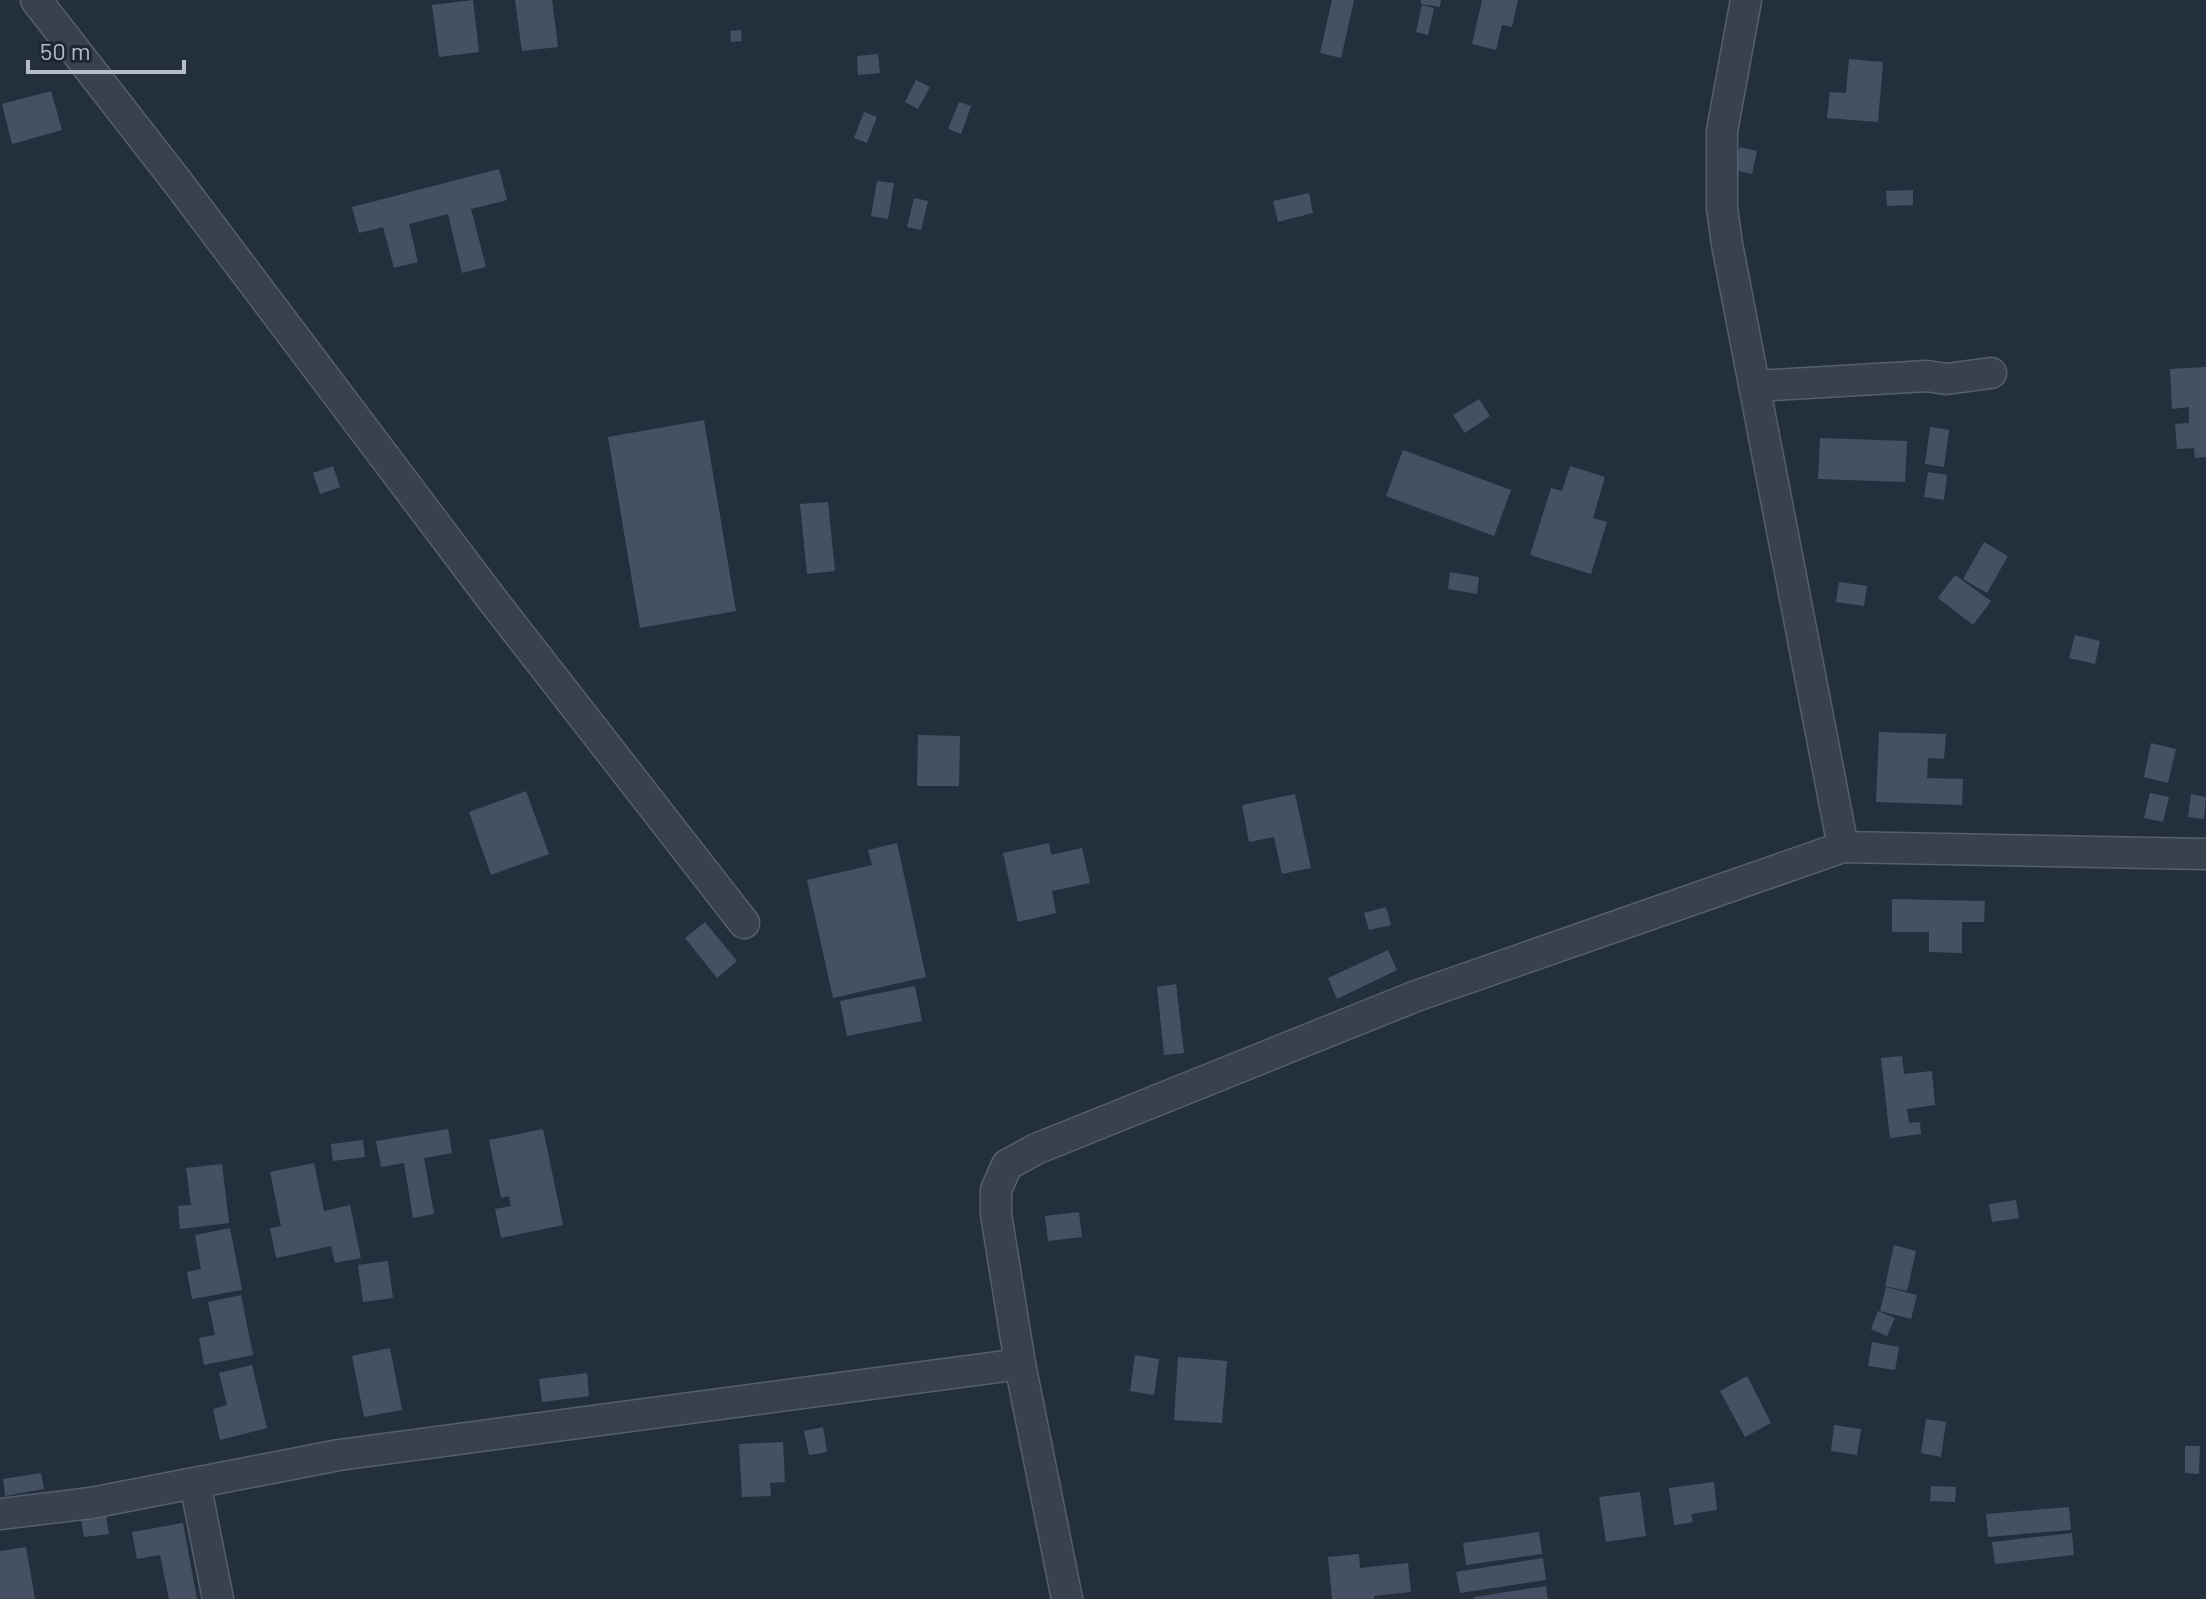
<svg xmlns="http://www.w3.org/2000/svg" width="2206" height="1599" font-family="Barlow,sans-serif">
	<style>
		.building { fill: #455162 }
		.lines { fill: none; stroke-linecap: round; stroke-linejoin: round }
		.minor-casing { stroke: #565f6c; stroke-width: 33 }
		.minor { stroke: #38414e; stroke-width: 30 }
	</style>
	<rect width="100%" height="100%" fill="#242f3e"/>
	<path class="building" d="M473,0l6,52 -40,5 -7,-52z
		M515,0h37l6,47 -36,4z
		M1332,0h22l-13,58 -21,-5z
		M1421,0h20l-1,7 -19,-3z
		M1482,0h36l-6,27 -10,-2 -6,25 -24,-6z
		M1422,5l12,3 -6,27 -12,-3z
		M741,30l1,11 -11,1 -1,-11z
		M878,54l2,19 -22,2 -1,-19z
		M1849,59l34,3 -5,60 -51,-4 3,-26 16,1z
		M916,80l14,7 -12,22 -13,-7z
		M51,91l11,39 -50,14 -10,-40z
		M959,102l12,4 -10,28 -13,-5z
		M864,112l13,5 -10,26 -13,-5z
		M1740,147l17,4 -5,23 -18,-4z
		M499,169l8,31 -36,9 15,58 -24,6 -14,-59 -39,10 9,38 -24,6 -11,-41 -24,6 -7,-26z
		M877,181l17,2 -6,36 -17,-3z
		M1913,190v15l-26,1 -1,-15z
		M1309,193l4,20 -35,9 -5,-21z
		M914,198l14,3 -7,29 -14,-3z
		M2206,367v90l-11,1 -1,-10 -17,1 -2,-25 14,-1v-16l-17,2 -2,-40z
		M1479,399l11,17 -25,17 -12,-18z
		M704,420l32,191 -96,17 -32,-191z
		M1930,427l19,3 -5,37 -19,-3z
		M1820,438l87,3 -2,41 -87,-3z
		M1403,450l108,40 -17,46 -108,-40z
		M333,466l7,21 -20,7 -7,-21z
		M1570,466l35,11 -12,41 14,4 -16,52 -61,-19 21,-67 11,3z
		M1928,472l19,3 -3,25 -20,-3z
		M828,502l7,69 -28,3 -7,-70z
		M1984,542l24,14 -21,37 -24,-14z
		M1450,572l29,5 -2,17 -29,-5z
		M1955,575l36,26 -18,24 -35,-27z
		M1839,582l28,4 -3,20 -28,-4z
		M2075,635l25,6 -5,23 -26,-6z
		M1879,732l67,2 -2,25 -16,-1 -1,20 36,1 -1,26 -86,-3z
		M918,735l42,1 -1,50h-42z
		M2151,743l25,6 -8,34 -24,-6z
		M526,791l23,63 -58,21 -22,-63z
		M2150,793l19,4 -6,25 -19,-4z
		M1295,794l16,74 -29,6 -8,-37 -25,5 -7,-37z
		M2191,794l15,3 -2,22 -16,-2z
		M897,843l29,134 -93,21 -26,-118 65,-15 -4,-15z
		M1049,843l2,12 31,-7 8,35 -38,8 4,22 -38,9 -15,-69z
		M1892,899l93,2 -1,21h-22v31l-33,-1v-20h-37z
		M1386,907l5,18 -22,5 -5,-17z
		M705,922l32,39 -20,17 -32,-40z
		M1388,950l9,20 -60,29 -9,-21z
		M1176,984l8,69 -20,2 -7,-68z
		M915,986l7,35 -75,15 -7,-35z
		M1902,1056l2,18 28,-3 3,34 -28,4 2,14 11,-1 1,12 -31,4 -9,-80z
		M448,1129l4,24 -28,5 10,56 -21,4 -9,-55 -23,4 -5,-26z
		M543,1129l20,96 -62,13 -6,-29 16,-3 -2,-10 -8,2 -12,-58z
		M363,1140l2,17 -32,4 -2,-17z
		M314,1163l10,48 26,-6 11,53 -26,5 -4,-17 -55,12 -6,-30 11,-2 -11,-54z
		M222,1164l7,59 -49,6 -2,-23 13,-1 -5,-37z
		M2016,1200l3,18 -27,4 -3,-18z
		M1079,1212l3,25 -34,4 -3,-25z
		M230,1228l12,62 -50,9 -5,-27 14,-3 -6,-34z
		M1894,1245l22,6 -9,40 -22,-5z
		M388,1261l5,37 -30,4 -5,-37z
		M1886,1287l31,8 -6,24 -31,-8z
		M241,1295l12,60 -49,10 -5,-27 16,-3 -7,-33z
		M1878,1311l17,7 -8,18 -16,-7z
		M1872,1342l27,5 -4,23 -27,-4z
		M390,1348l12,62 -38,7 -12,-61z
		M1135,1355l24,4 -5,36 -24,-4z
		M1178,1357l49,4 -5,62 -48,-3z
		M252,1365l15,63 -47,12 -7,-31 14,-4 -8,-32z
		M587,1373l2,23 -47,6 -3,-23z
		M1747,1376l24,47 -26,14 -25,-46z
		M1926,1419l20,3 -5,35 -20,-4z
		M1834,1425l27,4 -4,26 -26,-4z
		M823,1427l4,25 -18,3 -5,-24z
		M783,1442l2,40 -15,1 1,13 -29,1 -3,-53z
		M2185,1446h15l-1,28 -14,-1z
		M41,1473l3,16 -39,7 -2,-17z
		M1714,1482l3,28 -26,4 2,8 -19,3 -5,-37z
		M1931,1486l25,1 -1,15 -25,-1z
		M1640,1492l6,44 -40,6 -7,-45z
		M2069,1507l2,23 -83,7 -2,-23z
		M106,1516l3,18 -25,3 -3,-18z
		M183,1523l14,76h-28l-9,-44 -23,4 -5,-27z
		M1539,1532l3,22 -76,11 -3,-22z
		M2072,1533l2,22 -79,9 -3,-22z
		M26,1547l9,52h-35v-48z
		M1359,1554l1,14 48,-5 3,29 -37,4v3h-42l-4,-42z
		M1543,1558l3,22 -86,13 -4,-21z
		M1546,1586l2,13h-74v-2z"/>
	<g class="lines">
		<g class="minor-casing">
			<path id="minor" d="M36,0l143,184 312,414 253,325
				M1746,0l-24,131v77l5,36 116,603
				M1755,386l172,-10 19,3 45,-6
				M195,1483l23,116
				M0,1514l91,-11 248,-48 681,-91
				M1067,1599l-47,-235 -24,-150v-24l11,-25 29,-16 380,-153 427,-149 363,7"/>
		</g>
		<use href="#minor" class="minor"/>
	</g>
	<path d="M28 60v12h156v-12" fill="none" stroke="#b4bcc9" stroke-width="4"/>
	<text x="40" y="60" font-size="24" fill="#b4bcc9" stroke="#1d2633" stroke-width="6" paint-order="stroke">50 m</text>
</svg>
